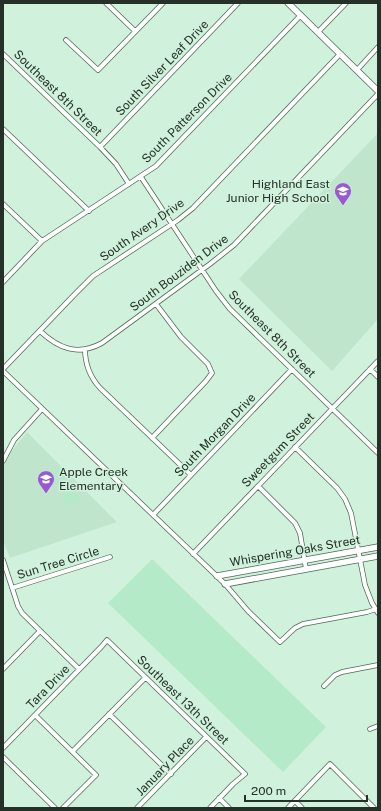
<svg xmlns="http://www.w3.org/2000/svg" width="381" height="811" font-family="'Public Sans',sans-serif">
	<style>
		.built { fill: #bfe6cd }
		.green { fill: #b4eac7 }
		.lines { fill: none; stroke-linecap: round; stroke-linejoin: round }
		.street-casing { stroke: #4d6a57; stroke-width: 5.5 }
		.secondary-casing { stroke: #4d6a57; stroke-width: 7 }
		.street { stroke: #fff; stroke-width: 4 }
		.secondary { stroke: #fff; stroke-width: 5.5 }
		.labels { text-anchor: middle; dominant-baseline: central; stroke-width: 3; stroke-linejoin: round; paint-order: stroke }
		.street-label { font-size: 12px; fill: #243028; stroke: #d0f1db }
		.poi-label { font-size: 12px; fill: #243028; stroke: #d0f1db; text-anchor: end }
	</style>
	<rect width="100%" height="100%" fill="#d0f1db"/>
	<path class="built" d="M378,133v186l-46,52 -93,-92z
		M27,432l90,90 -107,36 -7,-17v-74l8,-15z"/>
	<path class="green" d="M59,468l3,15 -9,2 -3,-14z
		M67,483h2l5,5v2l7,9 -5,6 -4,-3 -6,4 -2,-1v-10l-2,-4z
		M152,559l174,168 -43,45 -175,-169z"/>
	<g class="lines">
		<g class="street-casing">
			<path id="street" d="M106,3l29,28
				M318,32l28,-29
				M66,40l32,30 65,-67
				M3,54l97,93 16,17 13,20
				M357,70l21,-23
				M3,129l86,82
				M100,147l138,-144
				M141,177l75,114 14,18 148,144
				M3,204l39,37
				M3,282l39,-41 114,-75 145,-151
				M40,331c19,18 38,25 62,12l108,-79 24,-19 144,-151
				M85,349c0,16 5,28 15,39l91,87
				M3,369l73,-76 17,-17 85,-56 15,-12 147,-154
				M370,369l8,8
				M3,371l222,213 23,27 32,31 15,-14 8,-4 64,-12 9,-3
				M152,438l54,-57 6,-8 -4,-9 -27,-27 -25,-33
				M295,447l42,41 8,11 6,14 14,72 7,18 6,10
				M3,461l11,-21 28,-31
				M258,486l37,37 5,10 6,36
				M153,515l139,-146
				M193,554l185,-193
				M3,560l15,46 4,7 57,56
				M12,588l98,-31
				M3,669l37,-38
				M324,686l11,-11 7,-3 36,-7
				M109,714l62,60
				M35,715l61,60 -33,33
				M370,729l8,-3
				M3,748l99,-102 5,-6 138,134 -12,10 -23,24
				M73,751l72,-73
				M3,757l52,51
				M219,798l10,10
				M295,801l7,7
				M137,808l69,-71
				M288,808l42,-44 44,44"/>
		</g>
		<g class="secondary-casing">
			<path id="secondary" d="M288,3l90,88
				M217,576l161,-29
				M225,584l153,-28"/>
		</g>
		<use href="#street" class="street"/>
		<use href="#secondary" class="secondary"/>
	</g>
	<defs>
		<g id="school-pin" transform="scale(0.9)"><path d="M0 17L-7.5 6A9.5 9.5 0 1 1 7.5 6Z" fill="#995ad0" stroke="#d0f1db"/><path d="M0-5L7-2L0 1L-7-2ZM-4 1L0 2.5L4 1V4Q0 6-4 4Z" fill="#fff"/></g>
	</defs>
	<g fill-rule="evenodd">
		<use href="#school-pin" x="343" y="191"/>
		<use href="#school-pin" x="46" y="479"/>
	</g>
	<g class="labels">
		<g class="street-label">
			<text transform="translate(162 68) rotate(-46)">South Silver Leaf Drive</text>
			<text transform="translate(58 93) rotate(44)">Southeast 8th Street</text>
			<text transform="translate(187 118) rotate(-45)">South Patterson Drive</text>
			<text transform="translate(142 230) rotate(-35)">South Avery Drive</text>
			<text transform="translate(179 273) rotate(-37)">South Bouziden Drive</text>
			<text transform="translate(272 334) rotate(45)">Southeast 8th Street</text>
			<text transform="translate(215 435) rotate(-46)">South Morgan Drive</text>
			<text transform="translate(278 450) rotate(-46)">Sweetgum Street</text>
			<text transform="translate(295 551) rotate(-10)">Whispering Oaks Street</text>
			<text transform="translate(58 563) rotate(-17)">Sun Tree Circle</text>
			<text transform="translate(48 687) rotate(-46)">Tara Drive</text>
			<text transform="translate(183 700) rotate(44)">Southeast 13th Street</text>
			<text transform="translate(165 766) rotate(-46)">January Place</text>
		</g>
		<g class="poi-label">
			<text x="330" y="184">Highland East<tspan x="330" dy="14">Junior High School</tspan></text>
			<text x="59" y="472" text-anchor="start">Apple Creek<tspan x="59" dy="14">Elementary</tspan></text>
		</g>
	</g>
	<rect width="381" height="811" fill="none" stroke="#243028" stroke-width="8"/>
	<path d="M245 795v6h122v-6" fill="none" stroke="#243028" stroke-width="2"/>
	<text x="251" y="795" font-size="12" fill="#243028" stroke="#d0f1db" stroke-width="3" paint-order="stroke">200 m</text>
</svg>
